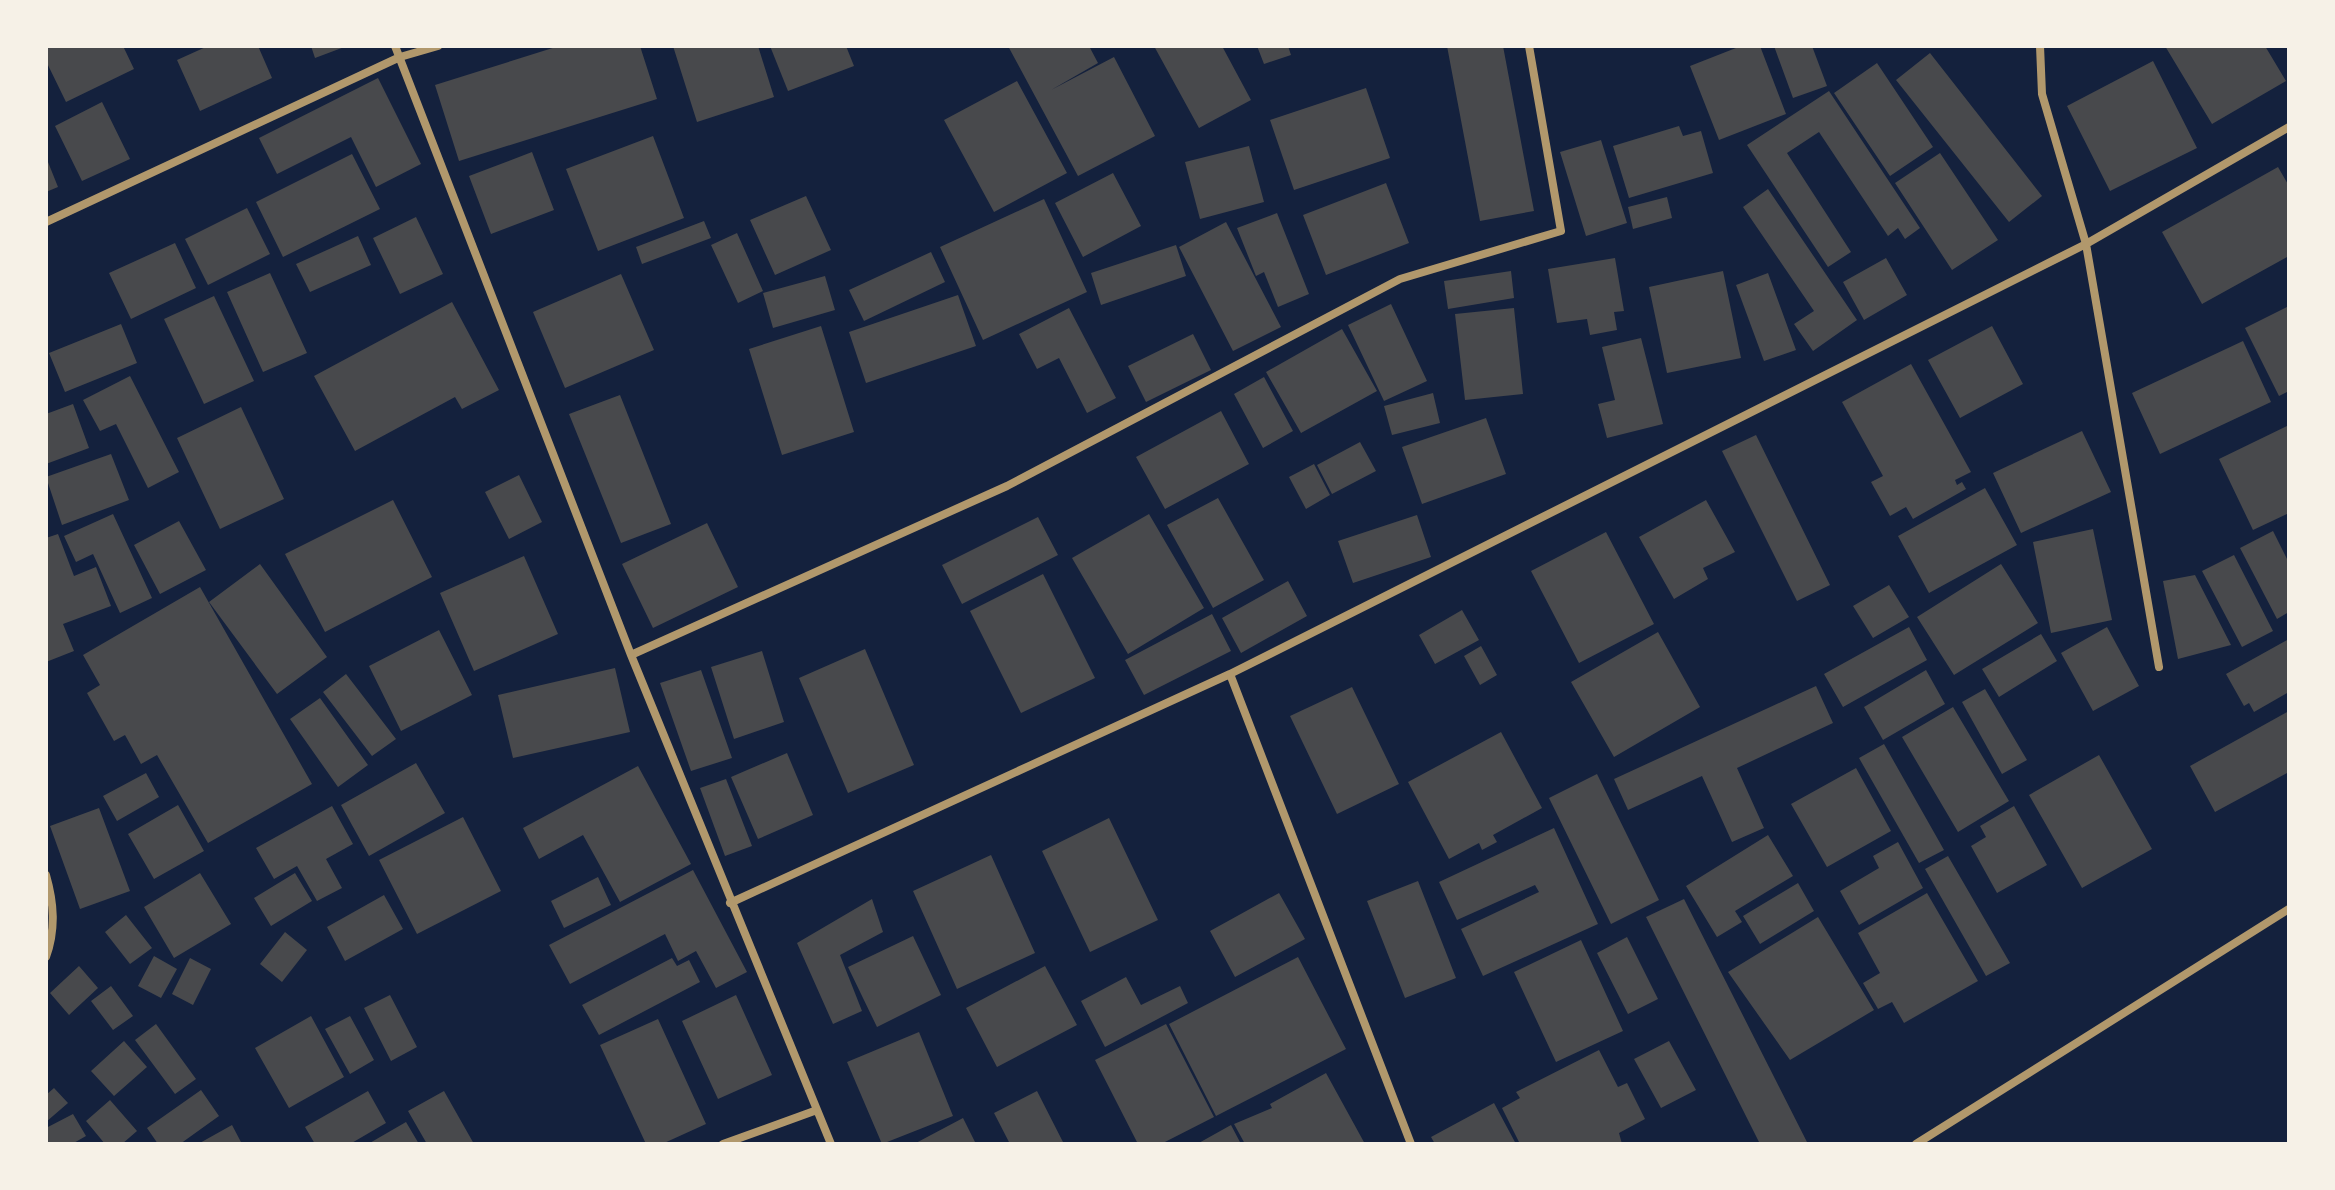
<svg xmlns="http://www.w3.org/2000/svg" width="2335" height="1190" font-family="Ubuntu,sans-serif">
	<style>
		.building { fill: #48494c }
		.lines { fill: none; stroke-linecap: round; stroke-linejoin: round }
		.minor { stroke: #b1986c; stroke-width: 8 }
	</style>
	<rect width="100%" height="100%" fill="#14213d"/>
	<path class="building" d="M46,46h77l11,23 -68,33 -20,-41z
		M208,46h50l14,32 -72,33 -23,-51z
		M311,46h36l-32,12z
		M559,46h81l17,53 -198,62 -24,-76z
		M673,46h85l16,51 -77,25z
		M770,46h76l8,20 -66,25z
		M1008,46h81l9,17 -47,27 63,-33 41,79 -77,40z
		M1154,46h68l29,54 -52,28z
		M1257,46h31l3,9 -27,9z
		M1447,46h56l31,165 -54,10z
		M1741,46h19l26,68 -67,26 -29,-74z
		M1774,46h38l15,40 -34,12z
		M2165,46h100l21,35 -74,43z
		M1930,53l112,143 -33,26 -113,-142z
		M2153,61l44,87 -87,43 -43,-85z
		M1877,63l56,84 -43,29 -56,-83z
		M378,78l43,86 -45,23 -25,-50 -74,37 -18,-36z
		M1017,81l50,92 -73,39 -50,-92z
		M1366,88l24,70 -96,32 -24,-70z
		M1829,91l91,137 -15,11 -7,-11 -10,8 -69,-104 -32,21 64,99 -23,15 -81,-122z
		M102,102l28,57 -48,22 -27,-55z
		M1679,126l4,10 18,-5 12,42 -84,25 -16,-52z
		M653,136l31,82 -86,33 -32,-82z
		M1601,140l26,83 -41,13 -26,-84z
		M1249,146l15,56 -64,17 -15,-57z
		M532,152l22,58 -63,24 -22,-58z
		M1940,153l58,87 -46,30 -57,-87z
		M352,154l28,55 -97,48 -27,-55z
		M46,157l12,30 -12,5z
		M2278,167l11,19v70l-87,48 -40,-72z
		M1113,173l28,53 -58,31 -28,-54z
		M1386,183l23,60 -83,32 -23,-60z
		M1768,189l89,131 -44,31 -19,-27 20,-13 -71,-104z
		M806,196l25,54 -56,25 -25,-55z
		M1667,197l5,21 -39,11 -5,-22z
		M1044,199l43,93 -104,48 -43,-93z
		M247,208l23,46 -62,31 -23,-46z
		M1277,213l32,81 -31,13 -14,-35 -8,4 -19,-48z
		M416,217l27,57 -43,20 -27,-56z
		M704,221l7,17 -69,26 -6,-17z
		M1226,222l55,105 -48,24 -54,-104z
		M737,233l26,58 -25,12 -27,-58z
		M358,236l13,29 -61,27 -14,-28z
		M175,243l21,45 -65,31 -22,-46z
		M1176,245l10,31 -85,29 -10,-32z
		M931,252l14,30 -81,39 -15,-31z
		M1615,258l9,53 -10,1 3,18 -27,5 -3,-16 -30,4 -9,-54z
		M1886,258l21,37 -43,25 -21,-38z
		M1511,271l3,27 -66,11 -4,-28z
		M1723,271l18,87 -74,15 -18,-86z
		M270,273l37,80 -44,19 -36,-80z
		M1768,273l28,77 -32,11 -28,-76z
		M621,274l33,76 -89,38 -32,-76z
		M825,276l10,34 -62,18 -10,-35z
		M958,295l18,51 -110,37 -17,-51z
		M214,296l40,85 -50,23 -40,-85z
		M452,302l47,88 -37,19 -7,-12 -100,54 -41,-75z
		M1391,304l36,77 -43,20 -36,-76z
		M2289,306v85l-10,5 -34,-68z
		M1069,308l47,90 -29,15 -28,-55 -22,11 -18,-35z
		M1514,308l9,86 -58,6 -10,-86z
		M121,324l16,39 -72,29 -16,-39z
		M821,326l33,106 -72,23 -33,-106z
		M1992,326l31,58 -63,34 -32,-58z
		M1342,329l35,62 -76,42 -35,-61z
		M1193,334l18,36 -65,32 -18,-36z
		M1641,338l22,86 -56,14 -9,-34 17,-4 -13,-53z
		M2243,341l28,61 -111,52 -28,-61z
		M1911,364l60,108 -16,8 2,5 5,-3 4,7 -53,30 -7,-12 -16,9 -19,-34 12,-6 -41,-74z
		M130,376l49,96 -31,16 -32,-64 -16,7 -17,-31z
		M1264,377l29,54 -30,17 -29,-54z
		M1433,393l7,30 -48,12 -8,-29z
		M620,395l51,129 -50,19 -52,-129z
		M73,404l16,44 -43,16v-50z
		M241,407l43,92 -64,30 -43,-91z
		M1221,411l28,53 -84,45 -29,-52z
		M1486,418l20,56 -84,30 -20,-57z
		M2289,425v88l-36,17 -34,-71z
		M2082,431l29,61 -90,41 -28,-60z
		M1756,435l74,150 -33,16 -75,-150z
		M1360,442l16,29 -44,23 -15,-29z
		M111,454l18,46 -67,25 -16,-48z
		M1314,464l16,31 -24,14 -17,-32z
		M519,475l23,47 -33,17 -24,-47z
		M1985,488l32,57 -88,48 -31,-57z
		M1218,498l46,82 -51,28 -46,-83z
		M393,500l39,77 -107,55 -40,-78z
		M1706,500l29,52 -32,16 5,11 -34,20 -35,-62z
		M113,514l39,84 -32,15 -27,-59 -17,8 -12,-26z
		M1149,514l55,94 -76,46 -56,-96z
		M1417,515l14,42 -78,26 -15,-42z
		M1038,517l20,38 -96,49 -20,-39z
		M179,521l27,49 -46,24 -26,-49z
		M707,523l31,64 -85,41 -31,-64z
		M2093,529l19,91 -61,13 -18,-91z
		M2273,531l16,32v49l-12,7 -37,-71z
		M1606,532l48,92 -75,39 -48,-92z
		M58,534l16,42 22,-9 15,39 -48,18 11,27 -28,11v-124z
		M2234,555l39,76 -31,16 -40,-76z
		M524,556l34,78 -84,37 -34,-78z
		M260,564l67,93 -50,37 -68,-92z
		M2001,564l37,59 -84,52 -37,-58z
		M1043,574l52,104 -74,35 -51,-102z
		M2195,575l36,70 -53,14 -15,-78z
		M1288,581l19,35 -66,37 -19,-35z
		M1889,585l20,32 -36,21 -20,-32z
		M200,587l112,197 -104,59 -51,-88 -16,9 -16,-29 -11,6 -27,-48 13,-8 -17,-30z
		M1462,610l17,30 -44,24 -16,-29z
		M1212,614l19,37 -87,44 -19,-35z
		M1909,627l18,33 -84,47 -19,-33z
		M2107,627l32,59 -46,25 -32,-58z
		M439,630l33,65 -71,36 -32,-65z
		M1658,632l42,75 -86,50 -43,-75z
		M2041,634l16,27 -58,36 -17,-28z
		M2289,639v53l-35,20 -5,-9 -5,3 -18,-32z
		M1481,646l16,29 -17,10 -16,-29z
		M865,649l49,116 -66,28 -49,-115z
		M762,651l22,71 -50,17 -23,-72z
		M615,668l15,64 -117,26 -15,-63z
		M701,670l31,88 -41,13 -31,-88z
		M1926,670l19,34 -62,36 -19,-33z
		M346,674l50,65 -24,17 -49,-64z
		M1816,686l17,37 -96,45 27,60 -32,14 -30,-66 -74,34 -14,-31z
		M1352,687l47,97 -62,30 -47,-98z
		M1985,689l42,71 -25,14 -40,-72z
		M320,698l48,67 -30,22 -48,-68z
		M1953,707l56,94 -51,31 -56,-95z
		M2289,711v61l-74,40 -25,-46z
		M1501,732l41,76 -49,27 4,7 -15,8 -3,-7 -30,16 -41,-77z
		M1884,744l60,106 -25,13 -60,-105z
		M787,753l26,62 -55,24 -27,-62z
		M2099,755l53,94 -70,39 -53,-93z
		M416,763l29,50 -76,43 -28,-51z
		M638,766l53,98 -71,38 -37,-67 -44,24 -16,-31z
		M1856,768l35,63 -64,36 -36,-63z
		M146,773l13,24 -42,24 -14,-25z
		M1597,774l62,126 -48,24 -62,-126z
		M726,779l26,67 -27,10 -25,-68z
		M178,805l26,46 -50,28 -26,-45z
		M332,806l21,38 -27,15 16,29 -25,13 -20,-35 -23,13 -18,-31z
		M2014,806l33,59 -50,28 -26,-47 15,-9 -6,-11z
		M99,808l31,83 -50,18 -30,-83z
		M463,817l38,74 -84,43 -38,-74z
		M1109,818l49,102 -68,32 -48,-101z
		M1554,828l44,96 -115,52 -22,-47 78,-37 -4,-7 -78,35 -18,-38z
		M1768,835l25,41 -58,35 7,11 -25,15 -31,-51z
		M1898,842l25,46 -64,37 -19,-34 39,-23 -6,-12z
		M991,855l44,98 -78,36 -44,-98z
		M1948,856l62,107 -24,13 -61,-107z
		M693,870l54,102 -31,16 -20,-37 -18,10 -13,-27 -95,50 -21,-39z
		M200,873l31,51 -57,34 -30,-51z
		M295,873l17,28 -41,25 -17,-28z
		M598,877l13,28 -47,23 -13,-27z
		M1418,881l38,97 -51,20 -38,-97z
		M1798,883l16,28 -54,33 -17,-28z
		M1279,893l26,46 -70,38 -25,-46z
		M1927,893l51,88 -74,42 -12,-21 -14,7 -15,-26 17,-10 -22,-40z
		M384,895l19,34 -58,32 -18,-34z
		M872,899l11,33 -43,23 22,56 -29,13 -36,-81z
		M1684,899l124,245h-48l-114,-227z
		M126,915l26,33 -22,16 -25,-32z
		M1818,917l56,93 -84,50 -62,-88z
		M285,932l22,18 -25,32 -22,-18z
		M913,936l28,59 -64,32 -29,-60z
		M1627,937l31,62 -30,15 -31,-61z
		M1581,940l42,91 -67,31 -42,-90z
		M154,956l23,13 -16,29 -23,-12z
		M1298,957l48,92 -130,67 -47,-92z
		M190,958l21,11 -18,36 -21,-11z
		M672,958l5,8 12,-6 11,22 -101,53 -17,-30z
		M79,966l19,22 -29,27 -19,-22z
		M1045,966l32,59 -80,42 -31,-59z
		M1126,977l15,28 39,-19 8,17 -83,44 -24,-46z
		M111,986l22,30 -20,14 -22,-29z
		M390,995l27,52 -26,14 -27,-53z
		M736,995l36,80 -54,24 -36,-78z
		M311,1016l33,61 -55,31 -34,-60z
		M350,1016l24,44 -24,14 -25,-45z
		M658,1019l48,105 -44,20h-16l-46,-99z
		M156,1024l40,55 -21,15 -40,-54z
		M1166,1024l48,93 -53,27h-23l-43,-84z
		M919,1032l34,84 -71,28 -35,-82z
		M124,1041l23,26 -33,29 -23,-25z
		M1669,1041l27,49 -35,18 -27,-49z
		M1599,1050l19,37 9,-4 18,36 -26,14 3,11h-102l-18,-36 18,-10 -4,-6z
		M1326,1073l39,71h-120l-11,-20 38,-16 -2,-4z
		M54,1088l14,15 -22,19v-27z
		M201,1090l18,26 -39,28h-22l-11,-16z
		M368,1091l18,32 -36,21h-35l-10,-17z
		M444,1091l30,53h-47l-19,-33z
		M1037,1091l27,53h-54l-16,-31z
		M110,1100l27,31 -15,13h-17l-19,-23z
		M1494,1103l22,41h-81l-4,-7z
		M73,1114l13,22 -14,8h-26v-16z
		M963,1118l13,26h-62z
		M406,1122l13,22h-51z
		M232,1125l10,19h-44z
		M1231,1125l10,19h-44z"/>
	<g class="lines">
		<path class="minor" d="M395,46l236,609 200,489
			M2040,46l2,48 44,150 73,423
			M46,222l354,-165 38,-11
			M631,655l376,-169 393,-207 161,-48 -32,-185
			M1230,674l181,470
			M46,875c8,28 10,54 0,82
			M730,903l500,-229 856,-430 203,-117
			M723,1144l94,-34
			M1916,1144l373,-235"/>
	</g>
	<rect width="2335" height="1190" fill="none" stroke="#f6f1e7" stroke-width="96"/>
</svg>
